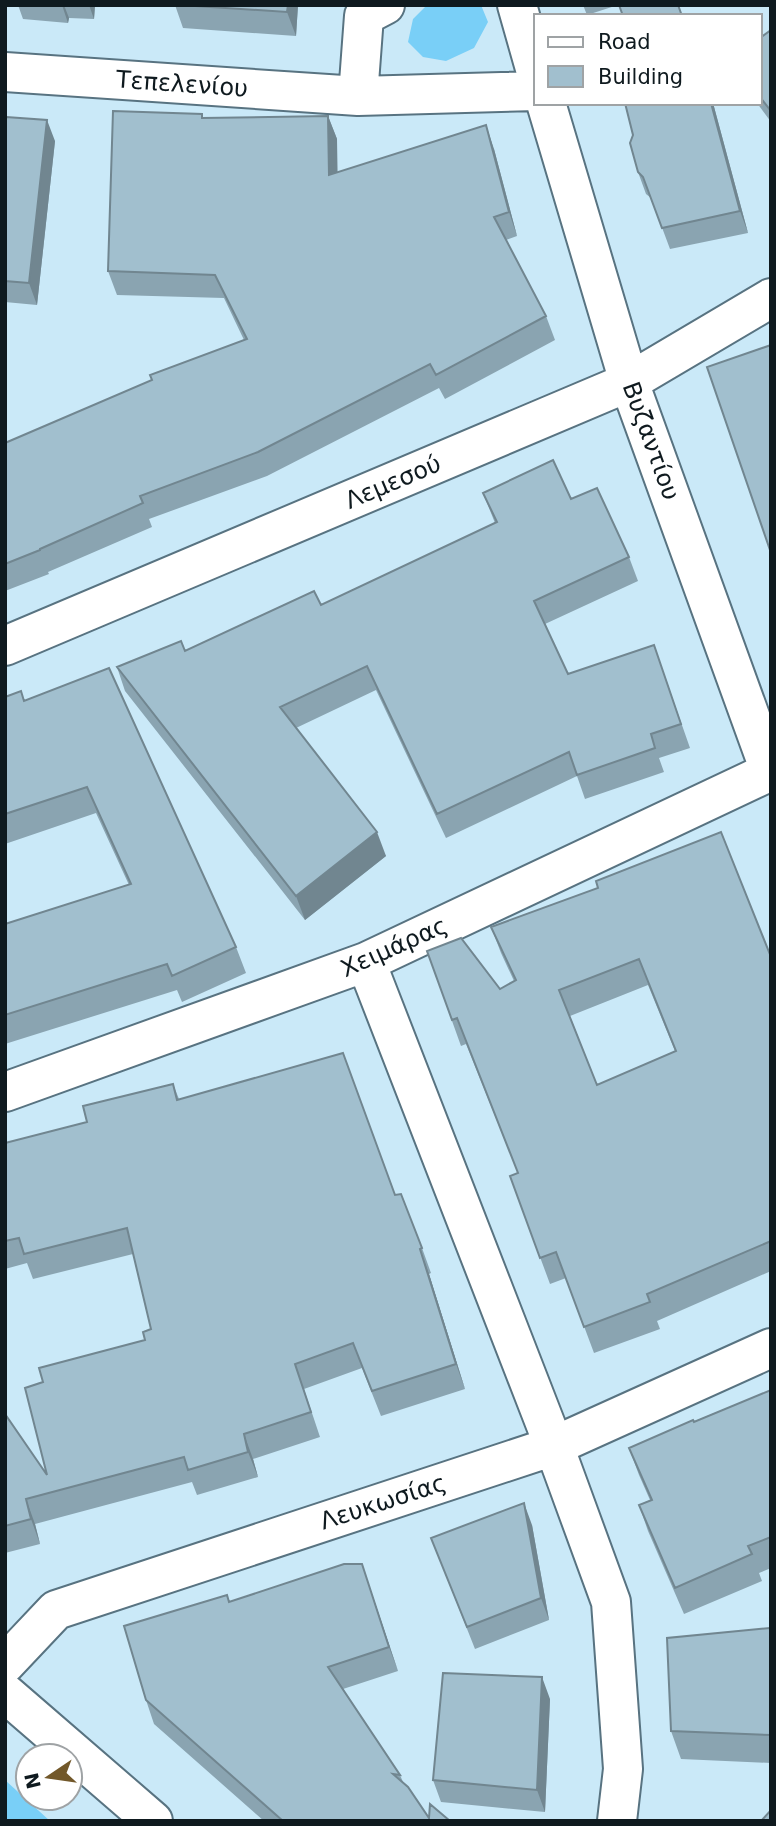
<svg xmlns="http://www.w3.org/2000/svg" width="776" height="1826" font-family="'DejaVu Sans',sans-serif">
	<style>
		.green { fill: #79cff7 }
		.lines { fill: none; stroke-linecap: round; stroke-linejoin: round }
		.street-casing { stroke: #587381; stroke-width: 42 }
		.secondary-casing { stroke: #587381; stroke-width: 42 }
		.street { stroke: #fff; stroke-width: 38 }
		.secondary { stroke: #fff; stroke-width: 38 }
		.wall { fill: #8aa4b1; fill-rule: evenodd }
		.shaded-wall { fill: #718690 }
		.building { fill: #a1bfce; stroke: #718690; stroke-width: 2; fill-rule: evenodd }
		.labels { text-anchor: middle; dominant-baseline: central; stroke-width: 6; stroke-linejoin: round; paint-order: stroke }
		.street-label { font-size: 24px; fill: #0f1a1f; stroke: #fff }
	</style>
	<rect width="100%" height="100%" fill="#cae9f8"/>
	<path class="green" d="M427,5h54l7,17 -14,26 -28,13 -23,-4 -15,-15 5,-23z
		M5,1780l45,41h-45z"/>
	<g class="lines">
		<g class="street-casing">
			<path id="street" d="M385,5l-21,11 -6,80 178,-5
				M517,5l19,67
				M5,72l353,24
				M546,103l83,279 142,392
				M5,646l624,-264 142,-84
				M366,962l188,484 57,156 12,167 -6,52
				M5,1092l361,-130 405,-191
				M5,1664l51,-54 498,-164 217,-98"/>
		</g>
		<g class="secondary-casing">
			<path id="secondary" d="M5,1693l148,128"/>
		</g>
		<use href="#street" class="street"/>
		<use href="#secondary" class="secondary"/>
	</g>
	<path class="wall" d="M18,5h77l-1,14 -25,-1 -1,5 -45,-4z
		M175,5h123l-2,31 -113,-8z
		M583,5h35l-31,10z
		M771,30v92l-14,-19h3v-65z
		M625,103h88l35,130 -78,16 -19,-51 -5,-4 -8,-22 -5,-37z
		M328,116l9,23v33l157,-23 23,87 -11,4 40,76 9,24 -110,59 -6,-11 -172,88 -118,43 3,8 -104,45 1,2 -44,17v-148l239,-103 -20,-42 -107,-3 -9,-24 96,-153z
		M5,124l50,17 -18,164 -32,-3z
		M483,493l88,6 58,58 9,24 -93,43 23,50 86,-29 36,103 -31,10 5,14 -79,27 -8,-23 -131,62 -70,-148 -80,38 90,128 -81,64 -180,-229 -8,-24 68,-16 136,-46 174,-82z
		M5,697l19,4 212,246 10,26 -64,29 -5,-12 -172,54v-120l124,-39 -33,-72 -91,31z
		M491,927l280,30v314l-114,50 3,8 -66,24 -28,-75 -16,6 -40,-108 8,-3 -52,-129 -5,2 -34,-95 73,38 14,-8 -13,-28zM648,985l27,66 -78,34 -27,-69z
		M173,1084l6,15 216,96 27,53 9,25 -2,1 36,115 -84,27 -19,-48 -58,21 16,48 -67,22 5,18 -61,18 -5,-13 -157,42 5,20 -35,9v-139l42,61 -4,-93 102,-42 6,-11 -18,-75 -100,25 -6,-16 -22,6v-126l82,-21z
		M771,1390v178l-12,5 3,8 -78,33 -36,-83 -9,-26 11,-5 -11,-25 -10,-27z
		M532,1525l17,95 -74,29 -44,-111z
		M362,1564l36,107 -55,18 57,86 3,7 26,36 21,3h-186l-110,-97 -8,-24 84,-98z
		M771,1629v134l-90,-4 -10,-28z
		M550,1699l-5,113 -104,-10 -8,-22z"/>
	<path class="shaded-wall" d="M62,5h2l5,13 -1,5z
		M89,5h6l-1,14z
		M288,5h10l-2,31 -9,-24z
		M711,103h2l35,130 -8,-22z
		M328,116l9,23 1,60 -9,-24z
		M47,120l8,21 -18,164 -8,-22z
		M486,125l8,24 23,87 -8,-24z
		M377,832l9,24 -81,64 -9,-24z
		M420,1249l9,25 36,115 -9,-25z
		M244,1434l9,25 5,18 -10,-25z
		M26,1499l9,25 5,20 -9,-25z
		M524,1503l8,22 17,95 -8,-22z
		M362,1564l8,24 28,83 -9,-24z
		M542,1677l8,22 -5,113 -8,-22z"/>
	<path class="building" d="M180,5h108l-1,7z
		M619,5h59l4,11h-59z
		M771,30v81l-11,-14v-59z
		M625,103h86l29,108 -78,17 -19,-51 -5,-5 -8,-29 3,-8z
		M113,111l89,3v4l126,-2 1,59 157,-50 23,87 -15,5 52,99 -110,59 -6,-11 -172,88 -118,44 3,7 -103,46v1l-35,14v-121l147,-63 -2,-5 97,-36 -32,-64 -107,-4z
		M6,117l41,3 -18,163 -24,-2z
		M771,345v208l-64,-186z
		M553,460l18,39 26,-11 32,69 -95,44 34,73 86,-29 27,79 -30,10 4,14 -78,27 -8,-23 -132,62 -70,-148 -87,41 97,125 -81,64 -179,-229 64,-26 4,10 129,-60 7,14 176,-83 -14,-29z
		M109,668l127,279 -64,29 -5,-12 -162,51v-91l126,-40 -44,-97 -82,27v-117l16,-6 3,10z
		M721,832l50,125v284l-124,53 3,8 -66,25 -28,-75 -16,6 -30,-82 8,-3 -61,-155 -5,2 -25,-69 34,-13 39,51 16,-9 -25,-53 107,-39 -2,-7zM639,959l37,92 -79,34 -38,-95z
		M343,1053l52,142 6,-1 21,54 -2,1 36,115 -84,27 -19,-48 -58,21 16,48 -67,22 4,18 -60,18 -4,-13 -158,42 5,20 -26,7v-112l42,61 -22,-87 18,-6 -4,-14 106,-28 -2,-8 8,-3 -24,-101 -103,26 -5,-16 -14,3v-98l82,-21 -4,-16 90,-22 4,16z
		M771,1390v147l-23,9 4,8 -77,34 -36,-83 13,-5 -23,-52 64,-28 1,2z
		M524,1503l17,95 -74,29 -36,-89z
		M344,1564h18l27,83 -61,20 72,108 -7,-1 15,13 21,31 1,-14 20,17h-167l-137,-121 -22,-74 103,-31 2,7z
		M770,1628l1,1v106l-100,-4 -4,-93z
		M443,1673l99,4 -5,113 -104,-10z
		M771,1810v11h-10z"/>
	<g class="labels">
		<g class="street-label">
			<text transform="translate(182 84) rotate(4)">Τεπελενίου</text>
			<text transform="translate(651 441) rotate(70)">Βυζαντίου</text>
			<text transform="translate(393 482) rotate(-23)">Λεμεσού</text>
			<text transform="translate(394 947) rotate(-24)">Χειμάρας</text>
			<text transform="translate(383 1502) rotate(-18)">Λευκωσίας</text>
		</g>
	</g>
	<rect width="776" height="1826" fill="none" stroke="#0f1a1f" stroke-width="14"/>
	<rect x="534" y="14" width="228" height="91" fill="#ffffff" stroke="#9fa3a5" stroke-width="2"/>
	<rect x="548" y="37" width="35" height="10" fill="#ffffff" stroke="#9fa3a5" stroke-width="2"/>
	<text x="598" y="49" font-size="21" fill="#0f1a1f">Road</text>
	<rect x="548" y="66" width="35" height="21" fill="#a1bfce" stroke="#9fa3a5" stroke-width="2"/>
	<text x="598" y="84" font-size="21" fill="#0f1a1f">Building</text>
	<g transform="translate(49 1777) rotate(257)"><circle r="33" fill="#ffffff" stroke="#9fa3a5" stroke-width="2"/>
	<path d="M0-5L12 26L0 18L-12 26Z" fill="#72582a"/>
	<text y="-10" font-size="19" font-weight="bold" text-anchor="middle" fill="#0f1a1f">N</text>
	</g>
</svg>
